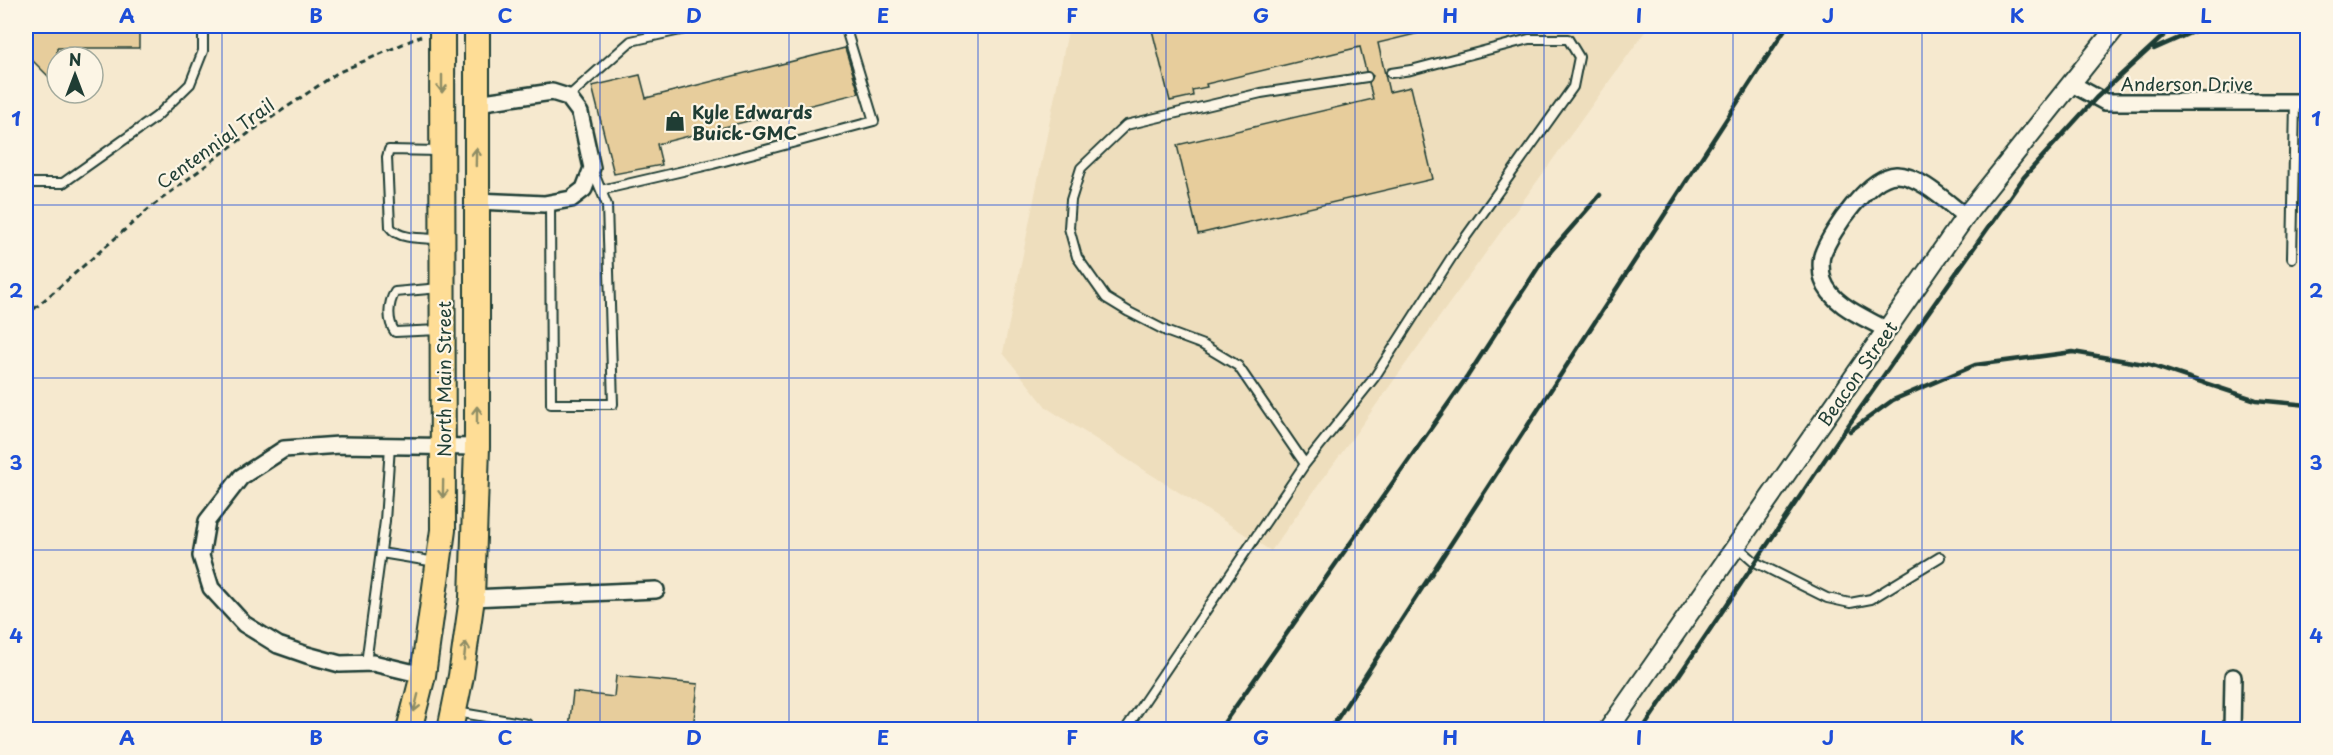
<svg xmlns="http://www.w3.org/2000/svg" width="2333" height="755" font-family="'Playpen Sans',sans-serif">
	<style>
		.built { fill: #eedebd }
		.building { fill: #e7cd9c; stroke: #1f3d34; stroke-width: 1.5 }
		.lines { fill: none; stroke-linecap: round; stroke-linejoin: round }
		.service-casing { stroke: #1f3d34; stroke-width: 12 }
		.minor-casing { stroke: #1f3d34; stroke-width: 20 }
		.tertiary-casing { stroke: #1f3d34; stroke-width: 22 }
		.primary-casing { stroke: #1f3d34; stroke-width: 28 }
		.path { stroke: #1f3d34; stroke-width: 3; stroke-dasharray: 6 4.5; stroke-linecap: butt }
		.service { stroke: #fcf5e5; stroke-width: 8 }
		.minor { stroke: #fcf5e5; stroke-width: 15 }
		.tertiary { stroke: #fcf5e5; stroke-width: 18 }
		.primary { stroke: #fedd96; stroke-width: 24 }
		.rail { stroke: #1f3d34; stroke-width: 4.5 }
		.oneway { stroke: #8e8d65 }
		.grid { fill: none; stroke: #1d4ed8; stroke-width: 1.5; stroke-opacity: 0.55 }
		.labels { text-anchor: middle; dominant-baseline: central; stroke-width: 4.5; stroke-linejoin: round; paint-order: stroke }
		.street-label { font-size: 18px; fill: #1f3d34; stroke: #fcf5e5 }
		.poi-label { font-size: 18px; font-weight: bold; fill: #1f3d34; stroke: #fcf5e5; text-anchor: start }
		.neatline { fill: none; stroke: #1d4ed8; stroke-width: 2 }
		.grid-label { font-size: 20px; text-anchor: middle; font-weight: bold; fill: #1d4ed8 }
	</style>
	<rect width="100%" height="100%" fill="#f6e9cf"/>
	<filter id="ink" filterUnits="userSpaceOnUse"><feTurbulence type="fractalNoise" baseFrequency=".0167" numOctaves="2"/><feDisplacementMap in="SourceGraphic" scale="12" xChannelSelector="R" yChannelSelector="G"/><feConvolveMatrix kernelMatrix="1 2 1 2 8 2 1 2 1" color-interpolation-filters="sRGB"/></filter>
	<g filter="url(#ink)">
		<path class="built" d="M1069,26h580l-378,525 -224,-143 -44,-55z"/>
		<path class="building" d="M26,26h113v22h-82v21l-8,8 -23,-23z
			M1151,26h277v5l-50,12 11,49 22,-5 22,92 -235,55 -21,-89 196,-46 -4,-16 4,-7 -7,-5 -6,-24 -154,37 1,3 -15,3 1,6 -23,5z
			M845,48l14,45 -202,51 5,21 -48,9 -22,-88 48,-11 6,23z
			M616,676l82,8 -5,45h-124l4,-37 41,5z"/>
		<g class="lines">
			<g class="service-casing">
				<path id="service" d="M1367,77l-106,16 -135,32 -45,43 -10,32 -2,28 8,29 29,41 23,14 39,20 35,13 35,21 67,98 69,-86 81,-126 118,-165 6,-30 -11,-18h-39l-118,31 -20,3
					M568,97l63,-56 68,-15
					M26,183h37l93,-66 34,-33 13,-33v-25
					M601,190l112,-26 161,-43 -29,-95
					M550,202l1,202h62l-6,-199 -14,-34
					M438,239c-14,-1 -39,1 -48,-12l-3,-70 2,-7 50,1
					M2292,258l3,-156
					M439,330l-44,2c-8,-11 -7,-29 0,-40l45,-4
					M1737,546l18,16 72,36 23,5 21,-4 69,-42
					M381,553l55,9
					M366,663l19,-142 5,-75
					M456,712l71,12 -2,6
					M1125,730l180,-266"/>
			</g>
			<g class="minor-casing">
				<path id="minor" d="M2072,84l33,18h203
					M476,201l68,3 27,-5 13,-10 8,-21 -12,-55 -12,-16 -16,-5 -75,11
					M1887,330c-21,-12 -56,-25 -64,-50 -2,-7 -3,-21 0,-27 9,-23 46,-77 73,-78 22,-1 53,29 70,42
					M472,598l184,-8
					M423,675l-50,-12 -33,1 -33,-9 -29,-10 -34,-21 -33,-36 -10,-32 6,-35 34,-44 43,-28 55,-4 138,2
					M2232,730l1,-53"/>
			</g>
			<g class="tertiary-casing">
				<path id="tertiary" d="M1608,730l362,-520 147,-184"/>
			</g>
			<g class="primary-casing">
				<path id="primary" d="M409,730l14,-55 20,-145 -1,-504
					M450,730l11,-54 11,-78 5,-151v-421"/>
			</g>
			<path class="path" d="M26,316l125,-109 98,-74 88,-60 84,-37"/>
			<use href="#service" class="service"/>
			<use href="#minor" class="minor"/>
			<use href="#tertiary" class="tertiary"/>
			<use href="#primary" class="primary"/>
			<path class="rail" d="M2154,49l52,-23
				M1850,431l43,-31 82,-35 98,-13 77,13 106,35 52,5
				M1219,730l248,-353 76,-117 57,-65
				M1330,730l457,-704
				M1642,730l196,-290 186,-263 72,-79 78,-72"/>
		</g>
		<defs><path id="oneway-shaft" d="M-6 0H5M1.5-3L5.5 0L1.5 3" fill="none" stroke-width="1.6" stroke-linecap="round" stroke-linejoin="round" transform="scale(1.5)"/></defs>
		<g class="oneway">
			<use href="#oneway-shaft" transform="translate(442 84) rotate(90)"/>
			<use href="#oneway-shaft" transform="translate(476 157) rotate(-89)"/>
			<use href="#oneway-shaft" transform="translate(477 415) rotate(-90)"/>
			<use href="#oneway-shaft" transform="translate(443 489) rotate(91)"/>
			<use href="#oneway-shaft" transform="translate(465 651) rotate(-83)"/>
			<use href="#oneway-shaft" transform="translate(416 703) rotate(104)"/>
		</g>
	</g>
	<path class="grid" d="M222,26v704M411,26v704M600,26v704M789,26v704M978,26v704M1166,26v704M1355,26v704M1544,26v704M1733,26v704M1922,26v704M2111,26v704M26,205h2282M26,378h2282M26,550h2282"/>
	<defs>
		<g id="shop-bare" transform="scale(1.62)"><path d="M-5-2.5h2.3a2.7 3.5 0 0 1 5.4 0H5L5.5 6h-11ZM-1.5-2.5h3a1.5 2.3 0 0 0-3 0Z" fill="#1f3d34" stroke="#fcf5e5" stroke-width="2.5" paint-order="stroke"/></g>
	</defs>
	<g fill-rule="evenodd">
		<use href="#shop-bare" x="675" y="121"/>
	</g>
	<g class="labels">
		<g class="street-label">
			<text x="2187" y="83">Anderson Drive</text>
			<text transform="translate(215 143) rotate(-36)">Centennial Trail</text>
			<text transform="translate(1857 373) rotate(-55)">Beacon Street</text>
			<text transform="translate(443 379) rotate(-90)">North Main Street</text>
		</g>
		<g class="poi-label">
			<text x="692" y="111">Kyle Edwards<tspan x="692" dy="21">Buick-GMC</tspan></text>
		</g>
	</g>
	<rect width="2333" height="755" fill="none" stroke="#fcf5e5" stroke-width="66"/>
	<g transform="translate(75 75)"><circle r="28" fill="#fcf5e5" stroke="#a4ab9e" stroke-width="1.5"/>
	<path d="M0-4.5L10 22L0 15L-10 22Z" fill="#1f3d34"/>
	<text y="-9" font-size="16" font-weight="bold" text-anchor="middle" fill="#1f3d34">N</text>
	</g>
	<rect x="33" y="33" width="2267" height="689" class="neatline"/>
	<g class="grid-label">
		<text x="127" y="23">A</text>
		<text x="316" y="23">B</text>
		<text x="505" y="23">C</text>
		<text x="694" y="23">D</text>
		<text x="883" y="23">E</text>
		<text x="1072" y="23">F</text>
		<text x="1261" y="23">G</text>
		<text x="1450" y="23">H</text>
		<text x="1639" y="23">I</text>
		<text x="1828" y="23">J</text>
		<text x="2017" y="23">K</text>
		<text x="2206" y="23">L</text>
		<text x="16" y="126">1</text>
		<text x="2316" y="126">1</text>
		<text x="16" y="298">2</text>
		<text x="2316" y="298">2</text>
		<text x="16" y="470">3</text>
		<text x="2316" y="470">3</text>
		<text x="16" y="643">4</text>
		<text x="2316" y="643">4</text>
		<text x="127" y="745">A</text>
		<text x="316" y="745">B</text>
		<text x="505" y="745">C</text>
		<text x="694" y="745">D</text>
		<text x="883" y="745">E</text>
		<text x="1072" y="745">F</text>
		<text x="1261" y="745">G</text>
		<text x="1450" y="745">H</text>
		<text x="1639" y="745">I</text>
		<text x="1828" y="745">J</text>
		<text x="2017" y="745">K</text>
		<text x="2206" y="745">L</text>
	</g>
</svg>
